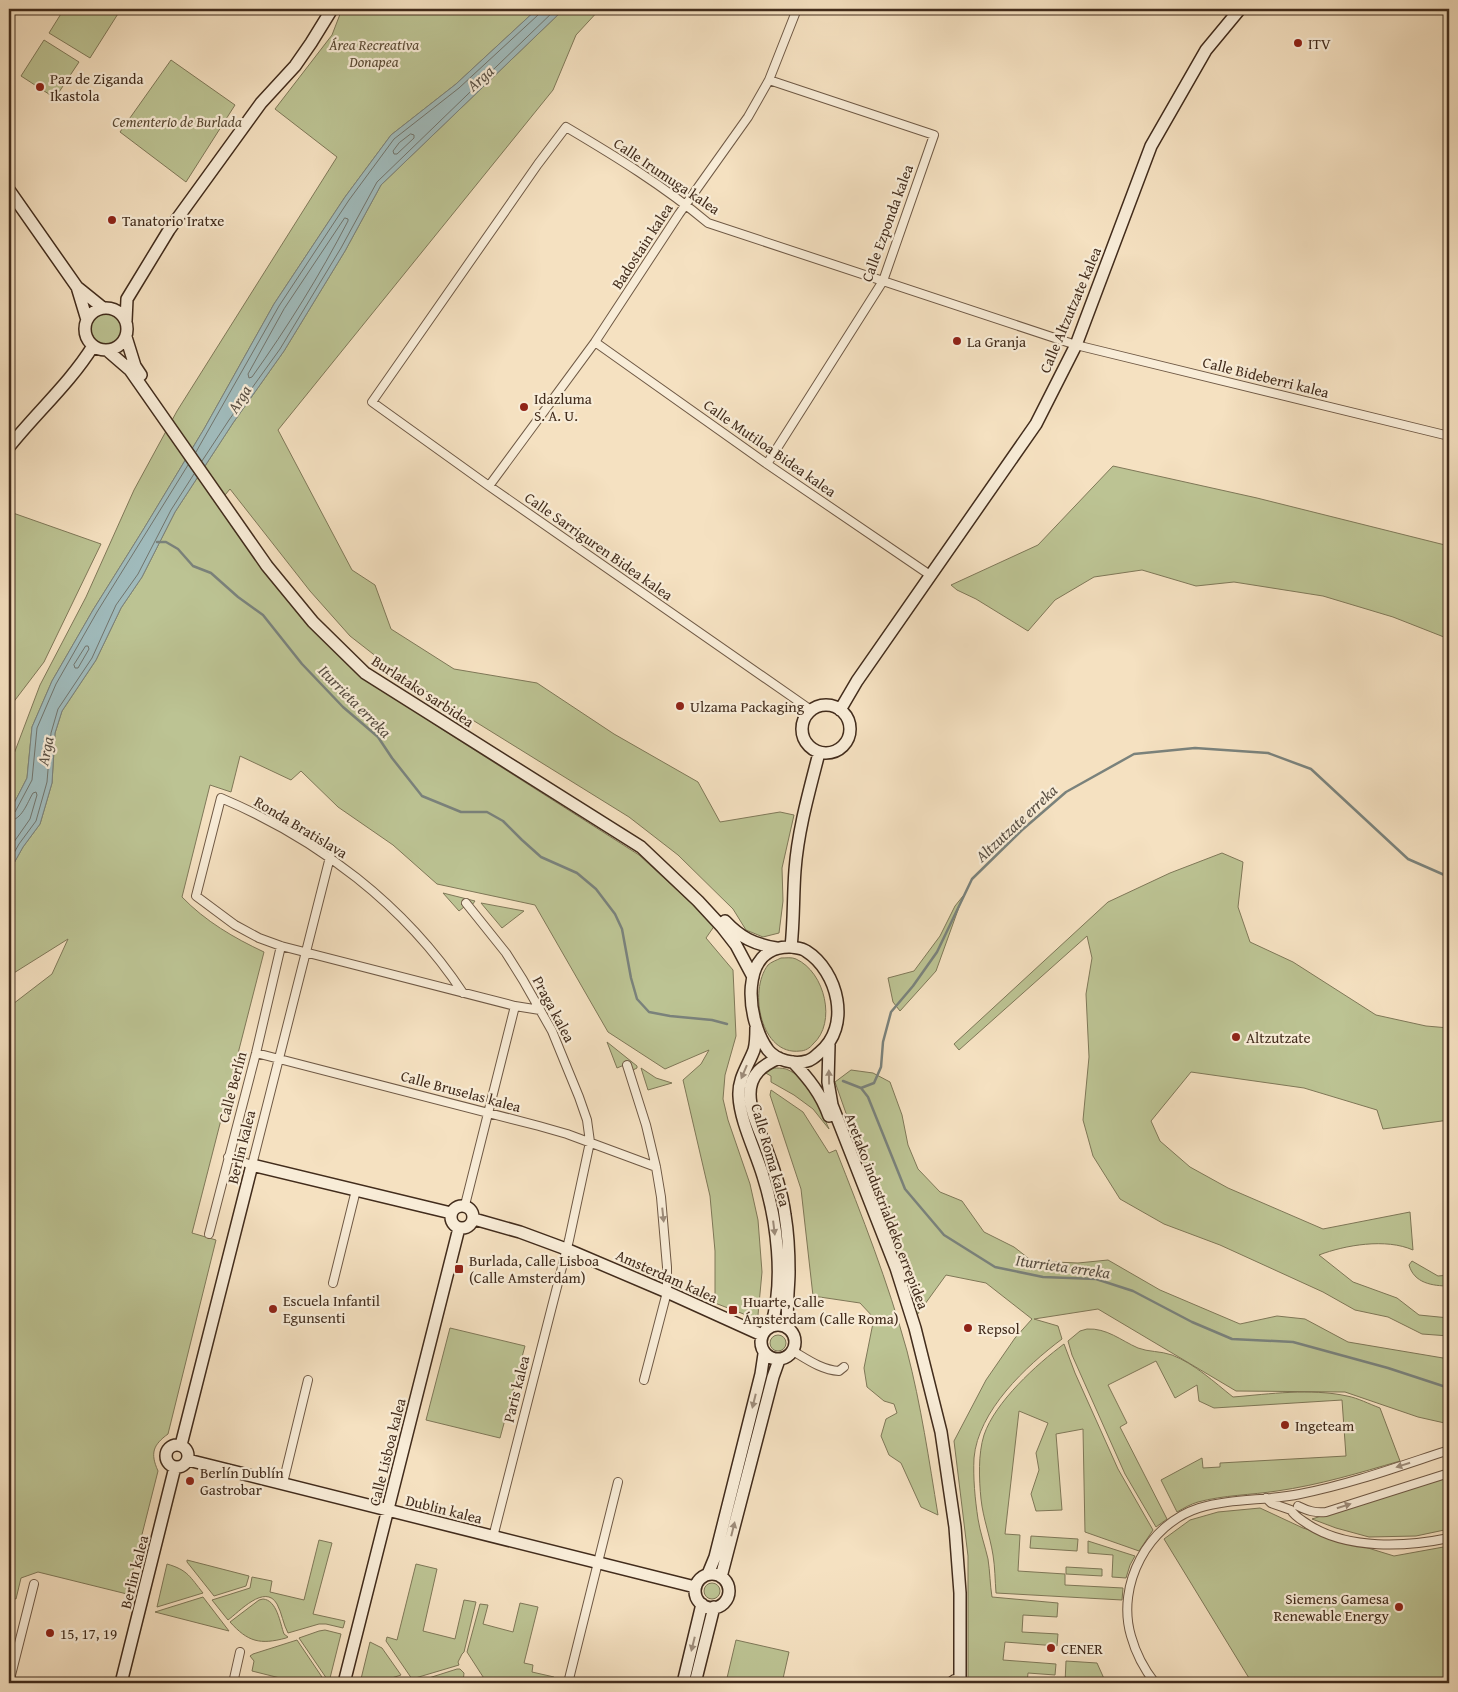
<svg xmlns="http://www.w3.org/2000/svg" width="1458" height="1692" font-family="'Gentium Book Plus',serif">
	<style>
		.green { fill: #bcc393; stroke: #7f7858 }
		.water { fill: #a0bbbc; stroke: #7a827c }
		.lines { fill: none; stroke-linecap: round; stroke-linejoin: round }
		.shore { stroke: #71746c; stroke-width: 1 }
		.stream { stroke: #7a827c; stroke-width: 2.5 }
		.street-casing { stroke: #6f5945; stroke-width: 10 }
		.secondary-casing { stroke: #422c1c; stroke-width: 14 }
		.highway-casing { stroke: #422c1c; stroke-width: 16 }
		.street { stroke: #f8ecd7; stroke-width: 8 }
		.secondary { stroke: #f8ecd7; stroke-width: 11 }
		.highway { stroke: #f5e1c1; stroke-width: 14 }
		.oneway { fill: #9d8c7a }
		.poi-dot { fill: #8f2418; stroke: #f8ecd7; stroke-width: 2 }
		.labels { text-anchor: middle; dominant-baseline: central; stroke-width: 4.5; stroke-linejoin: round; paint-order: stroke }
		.poi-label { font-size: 15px; fill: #422c1c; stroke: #f8ecd7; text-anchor: start }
		.park-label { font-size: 15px; font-style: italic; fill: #5a4a34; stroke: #f8ecd7 }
		.street-label { font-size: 15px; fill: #422c1c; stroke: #f8ecd7 }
		.water-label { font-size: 16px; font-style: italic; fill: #5a5044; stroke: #f8ecd7 }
	</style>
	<rect width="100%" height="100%" fill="#f5e1c1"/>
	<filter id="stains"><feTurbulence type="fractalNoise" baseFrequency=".004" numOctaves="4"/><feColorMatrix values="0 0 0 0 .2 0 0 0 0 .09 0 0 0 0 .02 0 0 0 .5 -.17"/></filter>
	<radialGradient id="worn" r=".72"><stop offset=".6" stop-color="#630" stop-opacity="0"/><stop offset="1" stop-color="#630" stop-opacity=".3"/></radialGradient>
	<path class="green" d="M64,9h57l-31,49 -41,-25z
		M342,9h195l-81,75 -65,51 -46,62 -71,107 -70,125 -61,101 -50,80 -41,71 -20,46 -5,51 -18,35v-46l31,-82 46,-88 48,-107 43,-79 160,-254 -62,-48 57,-74z
		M564,9h36l-24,26 -23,55 -275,340 74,140 23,15 16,44 63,40 83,14 77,51 84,48 22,40 60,-10 14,3 -12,53 1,33 -4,32 -16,4 -17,-7 -13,-21 -55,-54 -49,-38 -229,-142 -50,-39 -40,-45 -80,-102 -10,12 14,19 136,161 73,49 196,125 76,70 -9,13 27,32 3,66 -11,39 -2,24 5,21 22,64 8,36 4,52 -4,43 -4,3 -39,-15v-52l-5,-55 -27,-116 18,-16 8,-14 -44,19 -57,-37 -73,-127 -98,-21 -44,-39 -55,-38 -37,-36 -10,9 -51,-24 -9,36 -21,-7 -28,112c23,24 52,41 82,55l-72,281 24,7 -48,194c-15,11 -18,19 -10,37l-31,123 -85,-21 -4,-1 -17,6 -5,21 -7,-2v-590l43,-33 16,-35 -59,37v-104l14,-25 17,-23 12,-41 3,-50 7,-22 34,-51 25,-52 21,-31 33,-65 58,-89 51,-72 61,-100 36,-66z
		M44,40l35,22 -24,36 -34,-22z
		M171,60l64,45 -49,77 -66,-50z
		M90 329a16 16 0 1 1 32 0a16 16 0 1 1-32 0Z
		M1113,466l144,32 192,48v93l-56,-22 -70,-21 -89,-14 -38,4 -54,-16 -48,7 -39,23 -27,31 -52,-32 -19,-9 -6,-5 87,-40z
		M13,513l88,31 -57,118 -35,46v-186z
		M1222,853l21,9 -5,45 12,35 43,20 83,53 50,11 23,2v92l-66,9 -6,-19 -73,-22 -113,-16 -40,49 9,20 30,26 38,21 95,41 87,-17 3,38c-27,-12 -68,-5 -94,5l34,27 44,16 22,17 30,3v18l-27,-2 -34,-17 -33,-7 -32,-18 -103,-47 -56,-21 -44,-25 -27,-43 -10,-36 6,-63 -3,-63 6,-36 -5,-22 -128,114 -5,-6 154,-142 62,-29z
		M443,893l32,8 -3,4 -5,-5 -6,4 3,3 -5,4z
		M963,896l-27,75 -36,40 -7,-9 -5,-24 26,-7 26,-35 15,-30z
		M481,903l43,8 -22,17z
		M781,958c5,0 11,-1 15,1 29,13 41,64 17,85 -3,4 -8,7 -13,7 -39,5 -52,-60 -32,-86 3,-3 9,-5 13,-7z
		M607,1042l30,24v2l-4,2 -4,-7 -12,5z
		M641,1068l15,10 16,5 -24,7z
		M774,1068c3,0 8,0 12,1 22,8 34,40 43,60l-16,-20 -19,-14 -23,-13v-6l-7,-4z
		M851,1070l22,3 17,9 12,33 6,30 10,24 22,23 22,9 22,31 30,15 18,14 46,2 30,-3 52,30 80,34 37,-8 28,3 43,23 101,17v65l-31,-7 -73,-25 -109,-1 -138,-82 -64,10 24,7 4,13c-36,27 -84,72 -88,119 -1,20 1,41 4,61 2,13 7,27 10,40 2,13 2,26 4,38l66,6 -1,14 -34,-2 -1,17 36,2 -1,12 -52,-4 -2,18 53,4 -1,11 -27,-2 -1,10h-59v-127l-14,-115 32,-61 29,-42 17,-19 -46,-36 -40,-8 -29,40 -36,-111 -21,-51 -25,-71z
		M771,1090l32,22 26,41 7,-3c26,66 52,132 71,201 14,54 22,109 31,164l-17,-8 -20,-44 -12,-8 -8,-19 5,-17 11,-6 -3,-9 -10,-3 -17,-14 -3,-19 10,-50 -14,-15 -47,-7 -12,-107 -31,-94z
		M1412,1261l26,15 11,-1v11c-17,0 -35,-3 -40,-21z
		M450,1328l75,18 -25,92 -74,-18z
		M1087,1329c20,-1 33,11 51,19 10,4 23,3 34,7 23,9 42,27 61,42 37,-3 77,-9 114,-1 11,2 22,8 33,12l20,53c-41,12 -81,24 -123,30 -26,4 -53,4 -79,11 -7,2 -14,6 -21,10l-16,-32 41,-22 1,10 17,-1v-4l126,-7 -4,-56 -128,8 -15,-7 -2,-16 -22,13 -19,-37 -48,24 19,38 -7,4 47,92 -11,8 -31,-53 -53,-119 -4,-14 12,-10z
		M770 1343a8 8 0 1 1 16 0a8 8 0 1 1-16 0Z
		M1064,1344l11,29 43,96 35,61 -14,21 -54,-19 -2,-103 -27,5 6,76 -26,1 -5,-17 8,-24 -3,-17 12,-30 -29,-12 -14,123 15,1 -2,36 47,3v11l58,3 -1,12 -126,-7c-1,-13 -1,-26 -3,-38 -3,-19 -10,-37 -12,-56 -2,-20 -3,-45 3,-64 11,-33 53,-71 80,-91z
		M1449,1476v53l-33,7 -47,1 -33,-9 -24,-9z
		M1260,1508l43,20 91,28 55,-10v137h-197l-88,-144 26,-19 28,-8z
		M1031,1536l47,3 -1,12 -47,-3z
		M319,1540l13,3 -19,71 32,7 -2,7 -17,-4h-7l-31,9c-5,-9 -6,-20 -11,-29 -12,-21 -38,8 -49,16l-16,-20 38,-12 2,-11 20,4 -2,11 34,8z
		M1088,1541l47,15 -5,9 -4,13 -14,-1 1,-22 -25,-2z
		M187,1560l62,16 -3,10 -32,10 -27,-34z
		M167,1564c21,6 23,13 36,29l-46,14z
		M416,1564l21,5 -14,62 32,8 9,-39 12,2 -12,50 -2,2 -4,8 1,3 -47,14 -26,-38 1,-4 10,3z
		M1066,1567l36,2v7l-36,-2z
		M704 1591a8 8 0 1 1 16 0a8 8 0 1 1-16 0Z
		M203,1597l26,34 -74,-19z
		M263,1599c14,1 17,24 21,35l4,3 -2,1c-26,7 -38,4 -56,-16l29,-22z
		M520,1603l18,4 -14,56 9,2 -1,7 22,5 -1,3 -13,3h-53l-20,-31 13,-48 8,1 -5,19 30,8z
		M325,1630l16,4 -12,48 -30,-44 20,-7z
		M297,1640l29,43h-26l-48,-12 2,-10 -4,-5 3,-2z
		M736,1640l53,12 -7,31h-34l-21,-5z
		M370,1642l12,6 19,27 -25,8h-16z
		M1066,1661l31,2 9,20h-41z
		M457,1669h3l4,4 -1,10h-50z"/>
	<path class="water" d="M537,9h27l-183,176 -36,66 -61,100 -51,72 -58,89 -33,65 -21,31 -25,52 -34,51 -7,22 -3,50 -12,41 -17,23 -14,25v-59l18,-35 5,-51 20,-46 41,-71 50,-80 61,-101 70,-125 71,-107 46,-62 65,-51z"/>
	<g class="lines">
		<path class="shore" d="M411,134l3,1v3l-17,16h-3l-1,-3 6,-8z
			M345,218l3,1v2c-28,54 -61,107 -96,156l-3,1 -1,-4 36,-65z
			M196,452l83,-146 70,-106 45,-61 65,-51 79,-73 2,-6
			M202,461l27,-41 51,-71 61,-101 36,-66 179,-173
			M86,646h2l1,3 -11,19h-3l-1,-3z
			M9,814l6,-2 17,-32 5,-52 19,-44 41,-72 91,-147
			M9,821c13,-1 18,-18 24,-28l3,-1 1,3 -7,24 -21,30
			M9,862l10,-18 17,-23 11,-39 4,-49 7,-24 34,-51 24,-53 22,-31 33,-64 23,-36"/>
		<path class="stream" d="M157,542h9l12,7 15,17 18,7 27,24 25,18 39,49 41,43 35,30 14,21 30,38 39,16h26l16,9 19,19 19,17 36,16 19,16 19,25 7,15 9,49 6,21 12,13 21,4 42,4 15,4
			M843,1081l18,7 7,9 37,92 39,46 51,32 48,10 53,2 37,12 59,31 40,17 61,3 95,26 61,20
			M861,1088l13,-5 7,-16 2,-25 8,-30 22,-26 24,-34 35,-73 50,-49 44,-38 68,-38 61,-6 73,5 43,16 97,90 41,18"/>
		<g class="street-casing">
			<path id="street" d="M595,342l172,122 163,111
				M767,464l116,-183 51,-146 -165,-55
				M489,486l106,-144 84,-128 69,-97 21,-37 28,-71
				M811,710l-322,-224 -117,-84 166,-238 28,-37c49,29 98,59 142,96l368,122 373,91
				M466,903l40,50 17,27 29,51 27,66 8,23 3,22 -21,98 -76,297
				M463,993c-58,-88 -145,-154 -242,-195l-25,98 39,29 24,13 22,8 234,60 25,4
				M256,1053l283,73 28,8 89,33
				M627,1065l19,60 10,42 5,30 6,70v25l-23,88
				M228,1157l24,8 78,-308
				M465,1205l50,-199
				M209,1234l47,-181 25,-107
				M333,1283l23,-93
				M793,1351c15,9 29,19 46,20l5,-4
				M283,1483l25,-103
				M1266,1498l5,5 20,7c4,7 11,10 18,15 39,25 97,22 140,13
				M1298,1506c10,5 17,7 28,6l123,-39
				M9,1683l25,-99
				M233,1683l7,-31
				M568,1683l50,-201
				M1155,1683c-11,-14 -19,-29 -24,-47 -15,-51 17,-112 68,-128 32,-10 68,-7 101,-14 51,-10 100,-28 149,-44"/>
		</g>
		<g class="secondary-casing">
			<path id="secondary" d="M9,190l68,97 26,21
				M77,287l10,33
				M85 329a21 21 0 1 1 42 0a21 21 0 1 1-42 0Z
				M126,321l1,-22 42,-69 92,-127 34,-37 16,-23 21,-34
				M126,337l9,29 6,9
				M108,351l22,19 137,196 46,56 52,51 276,174 57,54 24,26 14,18 17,32
				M9,447c27,-34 61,-64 84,-101
				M802 729a24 24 0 1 1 48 0a24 24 0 1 1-48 0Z
				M840,710l17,-29 179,-257 40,-79 75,-199 55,-96 34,-41
				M725,921c16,17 29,23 51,27
				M791,947c5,1 11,1 15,4 32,20 46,76 13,102 -3,3 -8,7 -12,8 -13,4 -31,-1 -39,-11 -22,-30 -30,-105 23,-103z
				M791,947c3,-26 2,-51 4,-77 3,-40 14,-78 24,-117
				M756,1027c0,7 0,16 -2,23 -6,16 -16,28 -15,46 1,25 17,56 24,80 14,44 22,105 8,150
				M829,1045l-1,37 4,23 64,163 19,60 26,104 14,95 5,66v90
				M779,1058c-16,7 -29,16 -29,36 0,17 9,35 15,51 8,22 17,46 20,70 3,18 4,38 4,57 0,19 -4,38 0,57
				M793,1062c16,17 28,32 36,54
				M451 1217a11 11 0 1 1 22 0a11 11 0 1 1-22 0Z
				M474,1219l46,13 46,17 101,43 95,43
				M761 1342a17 17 0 1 1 34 0a17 17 0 1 1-34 0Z
				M166 1456a11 11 0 1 1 22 0a11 11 0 1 1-22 0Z
				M181,1445l71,-280 199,48
				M188,1460l507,127
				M708,1574l7,-17 46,-183 3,-20
				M695 1591a17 17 0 1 1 34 0a17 17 0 1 1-34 0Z
				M721,1577l52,-200 6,-17
				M121,1683l54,-216
				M344,1683l115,-455
				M683,1683l19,-79
				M695,1683l19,-76"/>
		</g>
		<g class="highway-casing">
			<path id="highway" d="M955,1683v-1"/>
		</g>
		<use href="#street" class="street"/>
		<use href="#secondary" class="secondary"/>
		<use href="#highway" class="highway"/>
	</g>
	<defs><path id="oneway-solid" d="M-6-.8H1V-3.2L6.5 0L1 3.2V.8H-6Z" transform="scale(1.25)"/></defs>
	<g class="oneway">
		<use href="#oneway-solid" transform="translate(744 1072) rotate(113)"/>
		<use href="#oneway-solid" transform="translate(829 1077) rotate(-91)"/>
		<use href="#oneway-solid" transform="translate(663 1215) rotate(84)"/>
		<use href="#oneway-solid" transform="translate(774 1228) rotate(83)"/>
		<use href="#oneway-solid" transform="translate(754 1401) rotate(104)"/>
		<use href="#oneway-solid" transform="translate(1403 1465) rotate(162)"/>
		<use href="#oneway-solid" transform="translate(1344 1506) rotate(-17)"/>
		<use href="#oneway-solid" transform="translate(733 1529) rotate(-76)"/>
		<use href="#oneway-solid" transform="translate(693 1644) rotate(104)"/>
	</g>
	<g class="poi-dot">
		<circle cx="1298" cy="43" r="5"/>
		<circle cx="40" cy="87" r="5"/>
		<circle cx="112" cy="220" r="5"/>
		<circle cx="957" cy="341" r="5"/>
		<circle cx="524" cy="407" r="5"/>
		<circle cx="680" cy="706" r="5"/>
		<circle cx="1236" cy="1037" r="5"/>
		<rect x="454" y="1264" width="10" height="10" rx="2.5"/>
		<circle cx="273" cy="1309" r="5"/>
		<rect x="728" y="1305" width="10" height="10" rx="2.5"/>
		<circle cx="968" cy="1328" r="5"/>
		<circle cx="1285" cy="1425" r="5"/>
		<circle cx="190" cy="1481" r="5"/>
		<circle cx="1399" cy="1607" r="5"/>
		<circle cx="50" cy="1633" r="5"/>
		<circle cx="1051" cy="1648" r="5"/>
	</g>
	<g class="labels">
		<g class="poi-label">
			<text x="1308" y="43">ITV</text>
			<text x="50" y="78">Paz de Ziganda<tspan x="50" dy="17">Ikastola</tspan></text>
			<text x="122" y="220">Tanatorio Iratxe</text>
			<text x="967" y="341">La Granja</text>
			<text x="534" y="398">Idazluma<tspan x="534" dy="17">S. A. U.</tspan></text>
			<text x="690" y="706">Ulzama Packaging</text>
			<text x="1246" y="1037">Altzutzate</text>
			<text x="469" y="1260">Burlada, Calle Lisboa<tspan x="469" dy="17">(Calle Amsterdam)</tspan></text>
			<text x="283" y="1300">Escuela Infantil<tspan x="283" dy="17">Egunsenti</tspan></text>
			<text x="743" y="1301">Huarte, Calle<tspan x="743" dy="17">Ámsterdam (Calle Roma)</tspan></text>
			<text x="978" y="1328">Repsol</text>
			<text x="1295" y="1425">Ingeteam</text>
			<text x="200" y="1472">Berlín Dublín<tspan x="200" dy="17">Gastrobar</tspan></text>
			<text x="1389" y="1598" text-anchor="end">Siemens Gamesa<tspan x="1389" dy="17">Renewable Energy</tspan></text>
			<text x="60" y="1633">15, 17, 19</text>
			<text x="1061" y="1648">CENER</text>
		</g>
		<g class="park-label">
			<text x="374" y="44">Área Recreativa<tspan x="374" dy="17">Donapea</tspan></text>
			<text x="177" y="121">Cementerio de Burlada</text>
		</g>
		<g class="street-label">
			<text transform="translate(667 176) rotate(34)">Calle Irumuga kalea</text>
			<text transform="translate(887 223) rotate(-70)">Calle Ezponda kalea</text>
			<text transform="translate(642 246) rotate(-57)">Badostain kalea</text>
			<text transform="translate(1070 310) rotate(-67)">Calle Altzutzate kalea</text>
			<text transform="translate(1266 377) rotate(14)">Calle Bideberri kalea</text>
			<text transform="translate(770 448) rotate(35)">Calle Mutiloa Bidea kalea</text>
			<text transform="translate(599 546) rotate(35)">Calle Sarriguren Bidea kalea</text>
			<text transform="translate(423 691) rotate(33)">Burlatako sarbidea</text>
			<text transform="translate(301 827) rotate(31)">Ronda Bratislava</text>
			<text transform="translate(554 1009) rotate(62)">Praga kalea</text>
			<text transform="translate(232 1087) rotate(-75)">Calle Berlín</text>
			<text transform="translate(461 1091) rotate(15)">Calle Bruselas kalea</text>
			<text transform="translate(241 1147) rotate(-76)">Berlin kalea</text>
			<text transform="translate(771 1155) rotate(74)">Calle Roma kalea</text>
			<text transform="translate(887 1211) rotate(69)">Aretako industrialdeko errepidea</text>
			<text transform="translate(667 1276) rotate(24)">Amsterdam kalea</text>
			<text transform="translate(516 1389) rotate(-76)">Paris kalea</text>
			<text transform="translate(387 1452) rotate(-76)">Calle Lisboa kalea</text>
			<text transform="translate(444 1509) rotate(14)">Dublin kalea</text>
			<text transform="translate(134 1572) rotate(-76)">Berlin kalea</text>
		</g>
		<g class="water-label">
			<text transform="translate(480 78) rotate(-42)">Arga</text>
			<text transform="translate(239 399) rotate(-58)">Arga</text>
			<text transform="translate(355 701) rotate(45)">Iturrieta erreka</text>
			<text transform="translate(45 751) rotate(-79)">Arga</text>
			<text transform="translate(1016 823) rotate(-43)">Altzutzate erreka</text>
			<text transform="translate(1063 1266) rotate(8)">Iturrieta erreka</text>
		</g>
	</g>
	<rect width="1458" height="1692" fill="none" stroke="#f5e1c1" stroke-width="30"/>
	<rect x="10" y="10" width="1438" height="1672" fill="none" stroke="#422c1c" stroke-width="2.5"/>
	<rect x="15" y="15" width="1428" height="1662" fill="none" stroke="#422c1c"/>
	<rect width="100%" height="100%" filter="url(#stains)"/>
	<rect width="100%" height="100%" fill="url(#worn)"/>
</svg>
